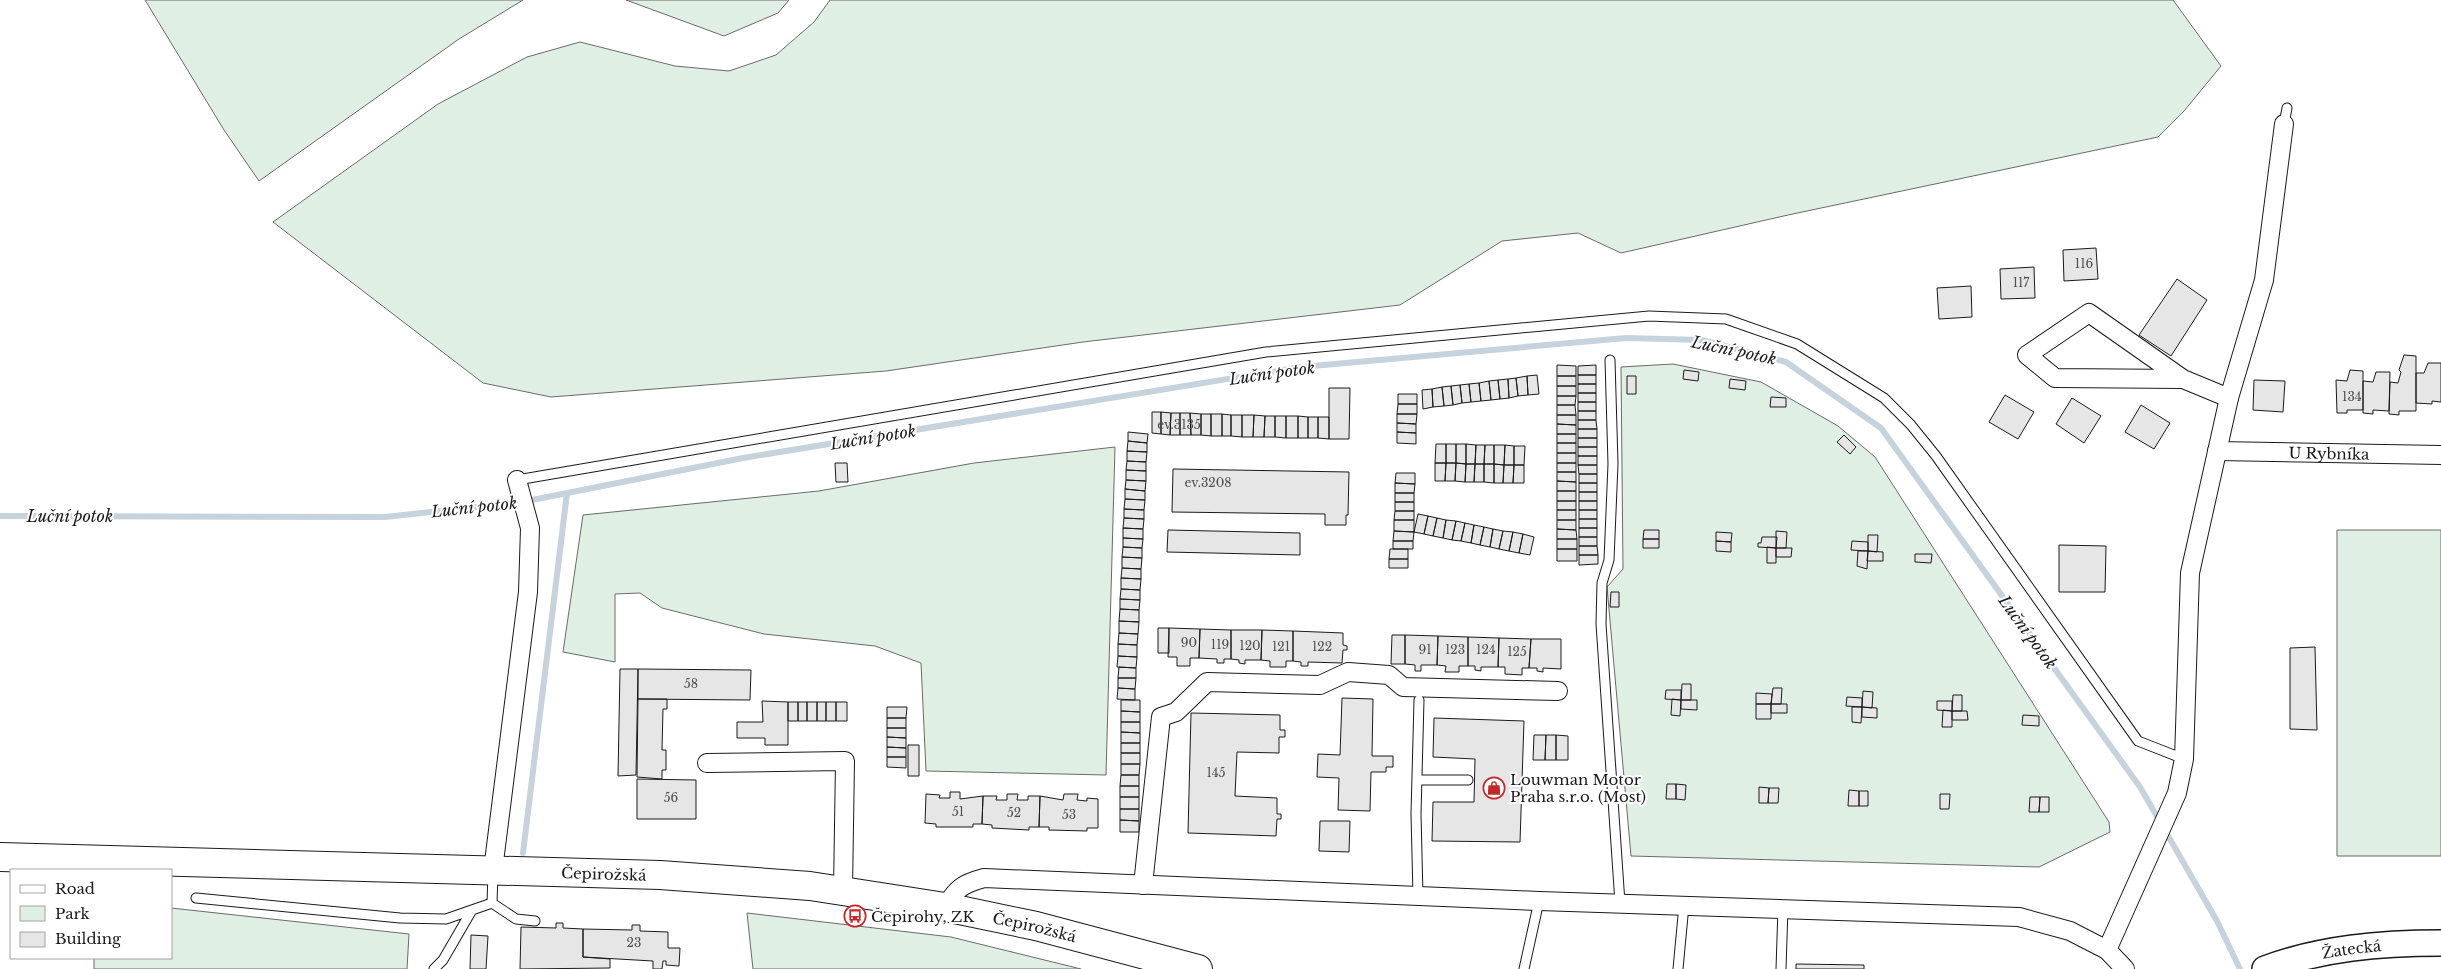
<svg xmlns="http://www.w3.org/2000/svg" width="2441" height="969" font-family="'Libre Baskerville',serif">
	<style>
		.green { fill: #e0efe3; stroke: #6a6a6a }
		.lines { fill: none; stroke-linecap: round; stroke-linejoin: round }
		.stream { stroke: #c6d2dc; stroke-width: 6 }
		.building { fill: #e6e6e6; stroke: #1a1a1a }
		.lane-casing { stroke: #1a1a1a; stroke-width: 11 }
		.street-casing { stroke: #1a1a1a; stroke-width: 20 }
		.secondary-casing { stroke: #1a1a1a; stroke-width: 28 }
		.primary-casing { stroke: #1a1a1a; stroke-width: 30 }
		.lane { stroke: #fff; stroke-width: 9 }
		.street { stroke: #fff; stroke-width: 18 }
		.secondary { stroke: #fff; stroke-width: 25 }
		.primary { stroke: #fff; stroke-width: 28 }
		.labels { text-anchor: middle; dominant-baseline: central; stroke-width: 4; stroke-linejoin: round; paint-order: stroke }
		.number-label { font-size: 12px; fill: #4d4d4d }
		.street-label { font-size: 15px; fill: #1a1a1a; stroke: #fff }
		.poi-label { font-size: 15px; fill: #1a1a1a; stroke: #fff; text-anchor: start }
		.water-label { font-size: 16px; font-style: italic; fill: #1a1a1a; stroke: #fff }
	</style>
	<rect width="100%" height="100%" fill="#fff"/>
	<path class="green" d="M145,0h378l-64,39 -200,142 -35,-51z
		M626,0h163l-11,13 -54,23z
		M830,0h1343l48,66 -37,45 -26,26 -370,78 -167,38 -43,-20 -76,8 -102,64 -317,37 -197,29 -335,26 -68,-14 -210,-161 165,-118 89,-47 53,-15 95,24 54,5 47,-16 38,-33z
		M1673,364l88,18 77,44 37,31 234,365 1,10 -71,35 -408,-11 -24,-269 16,-18 -2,-202z
		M1115,447l-9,328 -180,-4 -5,-108 -46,-17 -111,-12 -102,-26 -22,-15 -25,1v68l-52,-10 20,-137 236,-24 155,-28z
		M2337,530h104v326h-104z
		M171,908l238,26 -2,35h-313v-11h77z
		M747,913l204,24 130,32h-328z"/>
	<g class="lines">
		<path class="stream" d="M0,516l385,1 137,-15 221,-44 558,-91 325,-29 76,2 84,22 95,66 259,359 77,134 23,48
			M523,853l44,-360"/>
	</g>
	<path class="building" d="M2096,248l2,31 -34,2 -1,-31z
		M2034,267l1,31 -34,1 -1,-30z
		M2177,279l30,21 -36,56 -32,-21z
		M1971,286l1,31 -33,2 -2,-31z
		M2404,355l12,1v55h-17v4l-10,-1 1,-32 8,1 3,-11 -2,-2z
		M2428,363h13v39l-9,-1v3l-16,-1v-30h8z
		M1557,365l19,1v10h-19z
		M1596,365v10h-18v-9z
		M1684,370l15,2 -1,9 -15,-2z
		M2350,370l13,1v39h-16v3h-10l-1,-33 11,1z
		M2376,372h14l-1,39 -16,-1v4l-10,-1v-32l10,1z
		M1537,375l2,19 -11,1 -1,-19z
		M1578,375h18v9h-18z
		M1527,376l1,19 -10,1 -2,-18z
		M1557,376h19v10h-19z
		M1627,376h9v18h-9z
		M1516,378l2,18 -9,2 -1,-19z
		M1508,379l1,19 -9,1 -2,-19z
		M1730,379l16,2 -1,9 -16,-2z
		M1498,380l2,19 -9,1 -2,-19z
		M2254,380l31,1 -2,31 -30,-2z
		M1489,381l2,19 -10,1 -2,-18z
		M1479,383l2,18 -10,1 -2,-18z
		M1469,384l2,18 -9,1 -2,-18z
		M1578,384h18v9h-18z
		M1460,385l2,18 -9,2 -2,-19z
		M1451,386l2,19 -9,1 -2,-19z
		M1557,386h19v10h-19z
		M1442,387l2,19 -11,1 -1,-18z
		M1329,388h21l-1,51h-20z
		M1432,389l1,18 -10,2 -1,-19z
		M1578,393h18v9h-18z
		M1398,394h19v10h-19z
		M2005,395l29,17 -16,27 -29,-17z
		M1557,396h19l-1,9h-18z
		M1771,397l15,1v9h-16z
		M2072,398l29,18 -17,27 -28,-19z
		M1578,402h18v9h-18z
		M1398,404h19v10h-20z
		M1557,405h18l1,10h-19z
		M2141,405l29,18 -16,26 -29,-17z
		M1578,411h18v9h-18z
		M1152,412h9v22l-9,-1z
		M1161,412l10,1 -1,22 -9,-1z
		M1171,413h9v22h-10z
		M1180,413h10l1,22h-11z
		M1190,413l11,1v21h-10z
		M1201,414h10v22l-10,-1z
		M1211,414h11v22h-11z
		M1222,414l9,1v21h-9z
		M1397,414h20l-1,10 -19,-1z
		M1231,415h11v22l-11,-1z
		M1242,415h12l-1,22h-11z
		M1254,415l11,1 -1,21h-11z
		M1557,415h19v10l-19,-1z
		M1265,416h10v21h-11z
		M1275,416h11v22l-11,-1z
		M1286,416h12v22h-12z
		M1298,416l10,1v21h-10z
		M1308,417h10v21h-10z
		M1318,417h11v22l-11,-1z
		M1578,420h18l1,9h-19z
		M1397,423l19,1v9l-19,-1z
		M1557,424l19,1v9h-19z
		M1578,429h19v9h-19z
		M1128,432l20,2 -1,9 -19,-2z
		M1397,432l19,1v11l-19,-1z
		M1557,434h19v9h-19z
		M1844,435l12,12 -6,7 -13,-12z
		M1578,438h19v9h-19z
		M1128,441l19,2v9l-20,-1z
		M1557,443h19v10h-19z
		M1436,444h10v19h-11z
		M1446,444h10v19h-10z
		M1456,444h10v20l-10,-1z
		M1466,444l10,1 -1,19h-9z
		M1476,445h9l-1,19h-9z
		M1485,445h9v19h-10z
		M1494,445h11l-1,20 -10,-1z
		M1505,445l9,1v19h-10z
		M1514,446h11l-1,19h-10z
		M1578,447h19v9h-19z
		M1127,451l20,1 -1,10 -19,-1z
		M1557,453h19v10h-19z
		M1578,456h19v9h-19z
		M1127,461l19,1v9l-20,-1z
		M835,463h12l1,19h-12z
		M1435,463h11l-1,18h-10z
		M1446,463h10l-1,18h-10z
		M1456,463l10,1 -1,18 -10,-1z
		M1557,463h19v9h-19z
		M1466,464h9l-1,18h-9z
		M1475,464h9v18h-10z
		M1484,464h10v19l-10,-1z
		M1494,464l10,1 -1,18h-9z
		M1504,465h10l-1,18h-10z
		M1514,465h10v18h-11z
		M1578,465h19v9h-18z
		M1173,469l176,3 -1,43h-2v10h-21v-11l-153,-2z
		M1126,470l20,1v10l-20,-1z
		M1557,472h19v10l-19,-1z
		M1396,473h19v11l-20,-1z
		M1579,474h18v9h-18z
		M1126,480l20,1 -1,10 -20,-2z
		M1557,481l19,1v9h-19z
		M1395,483l20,1 -1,9h-19z
		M1579,483h18v9h-18z
		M1125,489l20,2v9l-20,-1z
		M1557,491h19v10h-19z
		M1579,492h18v9h-18z
		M1395,493h19v9h-19z
		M1125,499l20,1 -1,10 -20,-1z
		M1557,501h19v9h-19z
		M1579,501h18v9h-18z
		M1395,502h19v9h-19z
		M1124,509l20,1v9l-20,-1z
		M1557,510h19v10h-19z
		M1579,510h18v9h-18z
		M1395,511h19v9h-20z
		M1418,514l10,2 -4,18 -10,-2z
		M1428,516l9,2 -4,18 -9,-2z
		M1124,518l20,1 -1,10 -20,-1z
		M1437,518l9,2 -3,18 -10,-2z
		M1579,519h18v9h-18z
		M1394,520h20v12l-20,-1z
		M1446,520l10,1 -4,19 -9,-2z
		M1557,520h19v10l-19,-1z
		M1456,521l9,2 -4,18 -9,-1z
		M1465,523l9,2 -3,18 -10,-2z
		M1474,525l10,2 -4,18 -9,-2z
		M1484,527l9,2 -3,18 -10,-2z
		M1123,528l20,1v10l-20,-1z
		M1579,528h18v9h-18z
		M1493,529l10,2 -4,18 -9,-2z
		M1557,529l19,1 1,9h-20z
		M1168,530l132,3v22l-133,-3z
		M1644,530h15v9h-16z
		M1394,531l20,1 -1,9h-20z
		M1503,531l10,1 -4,19 -10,-2z
		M1776,531l11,1 -1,16h-10z
		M1513,532l10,2 -4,19 -10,-2z
		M1716,532l16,1 -1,9 -15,-1z
		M1523,534l11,3 -4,18 -11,-2z
		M1868,535h10l-1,17 -9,-1z
		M1579,537h18v9h-18z
		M1762,537h15l-1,11 -18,-1v-4h3z
		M1123,538l20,1 -1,9 -19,-1z
		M1557,539h20v10h-20z
		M1643,539h16v9h-16z
		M1393,541h20v8h-20z
		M1716,541l15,1v10l-15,-1z
		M1852,541l16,1v9l-17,-1z
		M2059,545l47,1 -1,46h-46z
		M1579,546h18l1,9h-19z
		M1123,547l19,1v10l-20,-1z
		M1767,547l9,1v15h-9z
		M1776,548h16l-1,9h-15z
		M1390,549h18v10h-19z
		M1557,549h20v12h-20z
		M1858,551h10l-1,18 -10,-3z
		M1868,551l15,1v9h-16z
		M1915,554h17l-1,9 -16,-1z
		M1579,555h19v9l-19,1z
		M1122,557l20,1 -1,11 -19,-1z
		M1389,559h19v9h-19z
		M1122,568l19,1v10l-20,-1z
		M1121,578l20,1 -1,11 -19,-1z
		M1121,589l19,1v10l-20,-1z
		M1611,592h8v15h-9z
		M1120,599l20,1 -1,10 -19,-1z
		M1120,609l19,1v12l-20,-1z
		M1119,621l20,1 -1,12 -19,-1z
		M1158,628h11v25h-11z
		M1169,628l31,1 -1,29h-9v8h-13v-9h-9z
		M1200,629l31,1v29h-7v4h-7v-4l-18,-1z
		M1231,630h31l-1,30h-16v4l-6,-1v-3l-8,-1z
		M1262,630l31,1v30h-7v6h-16v-6l-9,-1z
		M1293,631l50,2v12l4,1v4h-4l-1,13 -34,-1v4h-7v-4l-8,-1z
		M1119,633l19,1 -1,11 -19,-1z
		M1392,635h13v29h-14z
		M1405,635l33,1 -1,29h-16v6h-6v-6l-10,-1z
		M1438,636l30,1v29h-9v6h-14l1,-6 -9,-1z
		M1468,637l31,1 -1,29h-17v4l-6,-1v-4h-7z
		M1499,638l32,1 -2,29h-7v7l-17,-1v-7h-7z
		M1531,639h30v30l-18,-1v4l-6,-1v-3h-8z
		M1118,644l19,1v12l-19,-1z
		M2315,647l2,83 -27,-1v-81z
		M1118,656l19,1 -1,11 -19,-1z
		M1119,667l17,1v10h-18z
		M620,669h18l-2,106 -18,1z
		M638,669l113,1 -1,30 -112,-1z
		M1118,678h18l-1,11 -17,-1z
		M1682,684h9v16h-10z
		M1118,688l17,1v11l-18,-1z
		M1773,688h9l-1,16h-10z
		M1666,690h15v10l-16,-1z
		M1863,691l10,1 -1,16 -10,-1z
		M1756,693l16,1 -1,10h-15z
		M1953,695h9v16h-10z
		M1847,697l15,1v9l-16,-1z
		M1342,698l31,1 -1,57h21v11h-7v5h-15l-1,39 -32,-1 1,-32 -22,-1 1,-23 22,1z
		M638,699h29v10h-4l-1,41h4v20h-4v9l-25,-2z
		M1672,699l9,1 -1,16 -9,-1z
		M1121,700h19v12l-19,-1z
		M1681,700h16v10l-16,-1z
		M762,701l26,1v43h-23v-7h-28v-16h26z
		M1937,701h15v10l-15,-1z
		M788,702h10v19h-10z
		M798,702h9v19h-9z
		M807,702h10v19h-10z
		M817,702h9v19h-9z
		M826,702h10v19h-10z
		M836,702h11v19h-11z
		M1756,704h15v15h-15z
		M1771,704h16v9h-16z
		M887,707h20l-1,11h-19z
		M1852,707h10l-1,16 -9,-1z
		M1862,707l15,1v10l-15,-1z
		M1943,710l9,1v16h-10z
		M1121,711l19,1v10h-19z
		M1952,711h15l1,9h-16z
		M1191,713l89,2v15h5v7h-6v16l-42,-1 -2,44 42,2v16h4v5h-4l-1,17 -88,-3z
		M2023,715l16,1v10l-17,-1z
		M887,718h19v10h-19z
		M1434,718l90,3 -4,121 -88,-1 1,-39h41l1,-43 -42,-2z
		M1121,722h19v11l-19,-1z
		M887,728h19v10l-19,-1z
		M1121,732l19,1v10h-19z
		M1534,735h12l-1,25h-12z
		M1546,735h10v25h-11z
		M1556,735l12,1v24h-12z
		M887,737l19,1v10l-19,-1z
		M1121,743h19v10h-19z
		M908,745h11v31h-11z
		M887,747l19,1v9h-19z
		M1121,753h19v11h-19z
		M887,757h19v11l-19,-1z
		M1121,764h19l-1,11h-18z
		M1121,775h18v11h-19z
		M637,779l59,1v39h-59z
		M1667,784h9v15h-10z
		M1676,784l10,1 -1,15 -9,-1z
		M1120,786h19v11h-19z
		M1759,787l10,1 -1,15h-9z
		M1769,788h10l-1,15h-10z
		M1849,790l10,1v15h-11z
		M1859,791h9v15h-9z
		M950,792h10v7l23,-3 -1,28h-9v3h-37v-3l-11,-1 1,-29 14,1 -1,3h11z
		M1007,794h11l-1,6h11v-4h12l-1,31h-10v3l-37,-2v-3l-10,-1 1,-28h14l-1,4h11z
		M1064,794h14l-1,6 10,1v-3l11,1v29h-11v3l-38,-1v-3h-10l1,-31 23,4z
		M1940,794h10l-1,15h-9z
		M1120,797h19v12h-19z
		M2030,797h10l-1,15h-10z
		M2040,797h9v15h-10z
		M1120,809h19v12l-19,-1z
		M1120,820l19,1v11h-19z
		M1320,821h30l-1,31 -30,-1z
		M556,923h7v5l20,1v28l27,2v9l-90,1 1,-42 35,1z
		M632,925h8v6l28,1v16h12l-1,18 -13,-1v-4h-3l-1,8h-9v-8l-70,-4v-28l49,1z
		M471,935l17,1 -2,33h-16z
		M1796,964l68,1v4h-68z"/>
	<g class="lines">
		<g class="lane-casing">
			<path id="lane" d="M2284,124l3,-16
				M1610,360l3,104 -4,96 -7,23 -1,41 19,279
				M517,480l749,-128 383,-36 77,3 71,25 87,54 27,27 25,31 202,285 46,18
				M1417,780h51
				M1418,896l-2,-82 3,-114
				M196,898l204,20 46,1 46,-16 1,-30
				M492,903l24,16 19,2
				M434,969l9,-9 29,-50
				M1524,969l15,-68
				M1678,969l6,-64
				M1781,969l2,-61"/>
		</g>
		<g class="street-casing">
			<g id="street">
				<path d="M2183,379l-94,-66 -62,42 28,23 128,1 46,19"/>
				<path id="s1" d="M2217,451l224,4"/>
				<path d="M707,763l138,-2 -2,130"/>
				<path d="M493,870l35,-278 2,-64 -13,-48"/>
				<path d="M1143,885l18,-168 15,-5 31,-30 113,3 28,-13 41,3 14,12 155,4"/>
				<path d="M945,907c12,-19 17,-23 39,-29l555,23 480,16 51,14 37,19 18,19"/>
				<path d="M2107,950l70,-157 7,-34 6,-186 39,-175 35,-118 20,-156"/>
			</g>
		</g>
		<g class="secondary-casing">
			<g id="secondary">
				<path id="s2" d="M2265,969c56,-21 116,-26 176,-26"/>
			</g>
		</g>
		<g class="primary-casing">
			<g id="primary">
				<path id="s3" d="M0,857l660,18 150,11 135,21 91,19 162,43"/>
			</g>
		</g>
		<use href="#lane" class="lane"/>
		<use href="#street" class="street"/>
		<use href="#secondary" class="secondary"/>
		<use href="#primary" class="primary"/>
	</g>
	<defs>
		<g id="shop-ring" transform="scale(1.125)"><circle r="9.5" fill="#fff" stroke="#c62828" stroke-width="1.5"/><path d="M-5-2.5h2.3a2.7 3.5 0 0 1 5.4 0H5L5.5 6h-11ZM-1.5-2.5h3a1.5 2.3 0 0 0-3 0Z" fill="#c62828"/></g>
		<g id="bus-ring" transform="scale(1.125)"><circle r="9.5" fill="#fff" stroke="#c62828" stroke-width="1.5"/><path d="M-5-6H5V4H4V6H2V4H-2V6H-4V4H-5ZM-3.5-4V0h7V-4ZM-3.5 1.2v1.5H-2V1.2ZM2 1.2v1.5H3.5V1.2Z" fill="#c62828"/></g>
	</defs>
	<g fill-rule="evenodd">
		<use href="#shop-ring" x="1494" y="788"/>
		<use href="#bus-ring" x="855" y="916"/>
	</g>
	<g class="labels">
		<g class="number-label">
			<text x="2084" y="263">116</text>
			<text x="2021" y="282">117</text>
			<text x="2352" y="396">134</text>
			<text x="1179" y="424">ev.3135</text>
			<text x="1208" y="482">ev.3208</text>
			<text x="1189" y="642">90</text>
			<text x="1220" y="644">119</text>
			<text x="1250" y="645">120</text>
			<text x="1281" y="646">121</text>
			<text x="1322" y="646">122</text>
			<text x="1425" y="649">91</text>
			<text x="1455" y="649">123</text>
			<text x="1486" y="649">124</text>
			<text x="1517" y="651">125</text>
			<text x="691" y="683">58</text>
			<text x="1216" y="772">145</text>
			<text x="671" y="797">56</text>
			<text x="958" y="811">51</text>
			<text x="1014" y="812">52</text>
			<text x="1069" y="814">53</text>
			<text x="634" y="942">23</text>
		</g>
		<g class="street-label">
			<text stroke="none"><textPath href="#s1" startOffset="112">U Rybníka</textPath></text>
			<text stroke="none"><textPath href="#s3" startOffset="604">Čepirožská</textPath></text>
			<text stroke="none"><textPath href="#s3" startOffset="1039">Čepirožská</textPath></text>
			<text stroke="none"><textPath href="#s2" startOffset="89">Žatecká</textPath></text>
		</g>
		<g class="poi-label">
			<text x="1510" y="779">Louwman Motor<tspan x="1510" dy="17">Praha s.r.o. (Most)</tspan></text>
			<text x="871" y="916">Čepirohy, ZK</text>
		</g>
		<g class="water-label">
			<text transform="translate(1734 350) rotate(12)">Luční potok</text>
			<text transform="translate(1272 373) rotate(-8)">Luční potok</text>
			<text transform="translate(873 437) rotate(-9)">Luční potok</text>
			<text transform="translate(474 507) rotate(-6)">Luční potok</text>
			<text x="70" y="516">Luční potok</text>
			<text transform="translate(2028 632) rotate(54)">Luční potok</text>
		</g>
	</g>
	<rect x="10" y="869" width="162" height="90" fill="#ffffff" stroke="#a3a3a3"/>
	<rect x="20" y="885" width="25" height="8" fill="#ffffff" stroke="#a3a3a3"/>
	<text x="55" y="894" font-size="15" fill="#1a1a1a">Road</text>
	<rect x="20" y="906" width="25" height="15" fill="#e0efe3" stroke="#a3a3a3"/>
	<text x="55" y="919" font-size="15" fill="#1a1a1a">Park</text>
	<rect x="20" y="932" width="25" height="15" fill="#e6e6e6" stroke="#a3a3a3"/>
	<text x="55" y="944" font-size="15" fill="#1a1a1a">Building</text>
</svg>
